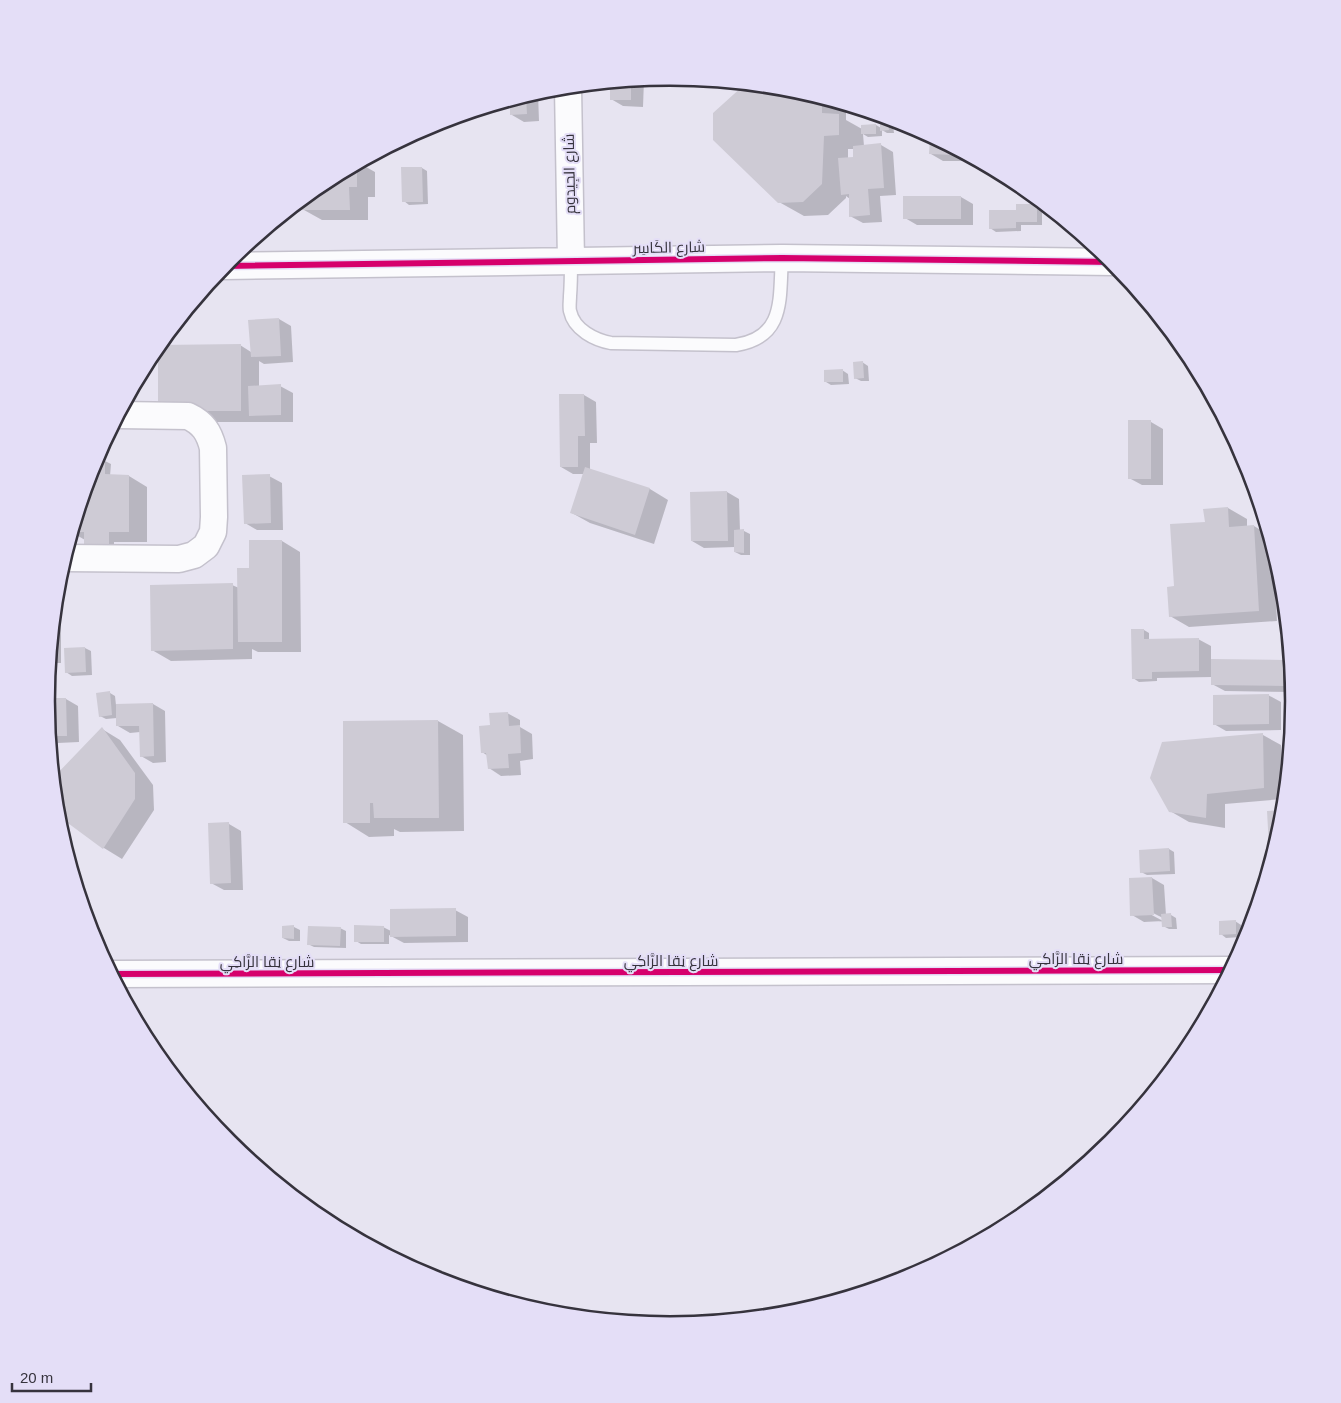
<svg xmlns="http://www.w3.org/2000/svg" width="1341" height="1403" font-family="Helvetica,Cairo,sans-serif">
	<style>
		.shadow { fill: #0003; fill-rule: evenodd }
		.building { fill: #cecbd5 }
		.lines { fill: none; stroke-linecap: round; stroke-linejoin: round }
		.service-casing { stroke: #c4c1cc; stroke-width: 15 }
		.minor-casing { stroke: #c4c1cc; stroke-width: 29 }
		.service { stroke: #fbfbfd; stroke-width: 12 }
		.minor { stroke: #fbfbfd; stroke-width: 26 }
		.cycleway-casing { stroke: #e4def7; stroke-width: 9 }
		.cycleway { stroke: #d6006c; stroke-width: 6 }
		.labels { text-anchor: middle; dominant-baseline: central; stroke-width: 4; stroke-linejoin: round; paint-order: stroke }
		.street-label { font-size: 15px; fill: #36333d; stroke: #e4def7 }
		.rim { fill: none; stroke: #36333d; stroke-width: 2.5 }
	</style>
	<rect width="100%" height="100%" fill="#e7e4f1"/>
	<path class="shadow" d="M644,80l-1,27 -20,-1 -12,-7v-16z
		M746,85l47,4 53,17v14l16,9 14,-4 5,3 7,-7 5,4 1,8h-7l-5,-3v6l-14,1 -5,-3 1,12 17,-1 12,7 3,43 -16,1 2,26 -19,1 -13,-7v-17l-4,-3v2l-18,17 -24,1 -25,-14 -65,-88zM848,149h6l1,9h-7z
		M538,93l1,28 -15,1 -12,-7 -1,-14z
		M931,136l36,20v5h-24l-12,-7z
		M366,160v7l9,5v25h-7v23h-46l-18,-10 20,-28z
		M422,168l5,3 1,33 -19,1 -5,-4z
		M961,197l12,7v21h-56l-12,-7z
		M1036,205l6,3v17h-21v6l-25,1 -6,-4 27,-16z
		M279,319l12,7 2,36 -29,2 -5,-3v26l21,-1 13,7v29h-115l62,-77 11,7z
		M862,362l6,4 1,15h-8l-6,-3z
		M842,370l6,4 1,10 -18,1 -5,-3z
		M584,395l12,7 1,41h-7v27l60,19 18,11 -14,44 -64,-21 -18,-10 13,-39h-12l-12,-7z
		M1151,422l12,7v56h-21l-13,-7z
		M95,461h10l6,3 -1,12h19l18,11v55h-33v9l-29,-11 -12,-7z
		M269,476l13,7 1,47h-26l-12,-7z
		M727,492l12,7 1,32h4l6,3v21h-9l-6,-3v-5l-31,1 -12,-7z
		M1228,508l19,11v8l7,-1 15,9 4,13 4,73 -88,6 -19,-11 6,-28 30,-65z
		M282,541l18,11 1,100h-43l-6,-3v10l-81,2 -19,-11 80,-65 7,3 11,-19z
		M57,595l4,2v66h-11z
		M1144,630l5,3v7l49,-1 13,7v15h73l7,4 3,27 -69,-1 -13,-7v-7l-55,1v3l-18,1 -6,-4z
		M85,648l6,3 1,24 -20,1 -6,-4z
		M110,693l5,3 1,9 37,-1 12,7 1,51 -13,1 -12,-7 -1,-24 -10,1 -12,-7 -1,-8 -11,1 -6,-3z
		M1268,695l13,7v28l-55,1 -12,-7z
		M46,699h20l12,7 1,36 -21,1v7h-7z
		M507,713l13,7v7l12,7 1,25 -13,2 1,14 -20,1 -12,-8 -1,-12 -6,-4 9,-26z
		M438,721l25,14 1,96 -64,1 -6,-3v7l-25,1 -24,-15z
		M102,729l18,11 33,45 1,25 -32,49 -18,-11 -47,-35 -3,-35z
		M1263,735l18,10 1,54 -57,5v24l-36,-6 -19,-11z
		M229,824l12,7 2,59h-19l-13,-7z
		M1169,849l5,3 1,22 -28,1 -6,-3z
		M1152,878l12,7 2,30h5l5,3 1,11h-8l-6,-3v-8l-14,-7 -1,2 15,8 -19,1 -12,-7 -2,-35z
		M455,910l13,7v25l-64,1 -15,-8v9h-28l-5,-3 27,-14 8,4z
		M1235,921l6,4v12l-15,1 -5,-4z
		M283,927h11l6,3v11h-11l-6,-3z
		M340,928l6,3v17l-32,-1 -6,-3z"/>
	<path class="building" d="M631,81v19h-21v-17z
		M744,85l49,4 29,9v15l17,1v21l-15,1 -2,48 -19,18 -25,1 -65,-63v-27z
		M526,96l1,18 -17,1v-14z
		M880,120h8l1,10 -9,1z
		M876,124v10h-15v-9z
		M930,136l25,13v6l-26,-1z
		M881,143l3,45 -16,1 2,26 -21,2v-23l-8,1 -3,-37 15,-1v-11z
		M357,165v22h-8l1,23h-48v-10l22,-18z
		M401,167h21l1,35h-21z
		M903,196h58v23h-58z
		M1016,204h21v18h-21v6l-27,1v-19h27z
		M279,318l2,38 -30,1 -3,-37z
		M241,344v67h-83v-65l2,-1z
		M863,361l1,17 -10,1 -1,-17z
		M843,369v13h-19v-12z
		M281,384v31l-32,1 -1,-30z
		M559,394h25l1,42h-7v31h-18z
		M1128,420h23v59h-23z
		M95,460h10v14l24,1v57h-20v17h-25v-17h-11z
		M585,467l65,21 -15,47 -65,-22z
		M270,474l1,49 -27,1 -2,-49z
		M727,491l1,50h-37l-1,-49z
		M1228,507l1,20 25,-2 5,86 -90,6 -2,-30 7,-1 -4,-62 35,-2 -2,-13z
		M744,529v24l-10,-1v-22z
		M249,540h33v102h-44l-1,-74h12z
		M233,583v66l-82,2 -1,-66z
		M1131,629h13v10l55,-1v33l-47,1v7h-20z
		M85,647l1,25 -21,1 -1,-25z
		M1211,659l73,1v26l-73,-1z
		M110,691l2,24 -13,2 -3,-24z
		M1269,694v30l-56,1v-30z
		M47,698h19l1,38h-17z
		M153,703l1,53 -14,1 -1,-31h-23v-22z
		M508,712l1,14 11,-1 1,28 -13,1 1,14 -21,1 -2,-16h-5l-2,-27 11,-1 -1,-12z
		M438,720l1,98h-65l-1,-15h-3v20h-27v-102z
		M102,727l33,46v26l-32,50 -46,-34 -3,-38z
		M1263,733l1,55 -57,6 -1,24 -37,-6 -19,-34 12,-36z
		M1284,810l-1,14 -13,41 -3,-54z
		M229,822l2,61 -21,1 -2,-61z
		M1169,848l1,23 -30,2 -1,-23z
		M1152,877l2,38 -24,1 -1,-38z
		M456,908v28l-66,1v-28z
		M1171,913l1,14h-10l-1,-13z
		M1236,920v14l-17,1v-14z
		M294,925v14l-12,-1v-12z
		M354,925l30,1v16h-30z
		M308,926l33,1 -1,19 -33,-1z"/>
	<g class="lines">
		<g class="service-casing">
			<path id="service" d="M571,261c0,11 0,23 -1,35 0,5 -1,11 0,15 4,19 25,29 41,32l125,2c50,-8 43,-47 46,-87"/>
		</g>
		<g class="minor-casing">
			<path id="minor" d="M568,87l3,174
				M224,266l558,-8 332,4
				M65,558l114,1 15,-4 12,-9 7,-14 1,-15 -1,-69c-4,-16 -10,-25 -25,-32l-69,-1
				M112,974l1119,-4"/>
		</g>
		<use href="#service" class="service"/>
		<use href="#minor" class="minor"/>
		<g class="cycleway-casing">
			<path id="cycleway" d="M224,266l558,-8 332,4
				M112,974l1119,-4"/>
		</g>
		<use href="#cycleway" class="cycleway"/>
	</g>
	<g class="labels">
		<g class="street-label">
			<text transform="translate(569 174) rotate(-91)">شارع الجِيدوم</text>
			<text transform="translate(669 247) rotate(-1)">شارع الكَاسِر</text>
			<text x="1076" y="958">شارع نِقا الرَّاكِي</text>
			<text x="671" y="960">شارع نِقا الرَّاكِي</text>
			<text x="267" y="961">شارع نِقا الرَّاكِي</text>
		</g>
	</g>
	<path d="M0 0H1341V1403H0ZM55 701a615 615 0 1 1 1230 0a615 615 0 1 1-1230 0Z" fill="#e4def7" fill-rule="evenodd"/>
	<path class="rim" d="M55 701a615 615 0 1 1 1230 0a615 615 0 1 1-1230 0Z"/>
	<path d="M12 1383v8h79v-8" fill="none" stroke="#36333d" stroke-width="2.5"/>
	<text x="20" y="1383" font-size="15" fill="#36333d" stroke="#e4def7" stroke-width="4" paint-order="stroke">20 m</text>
</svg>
